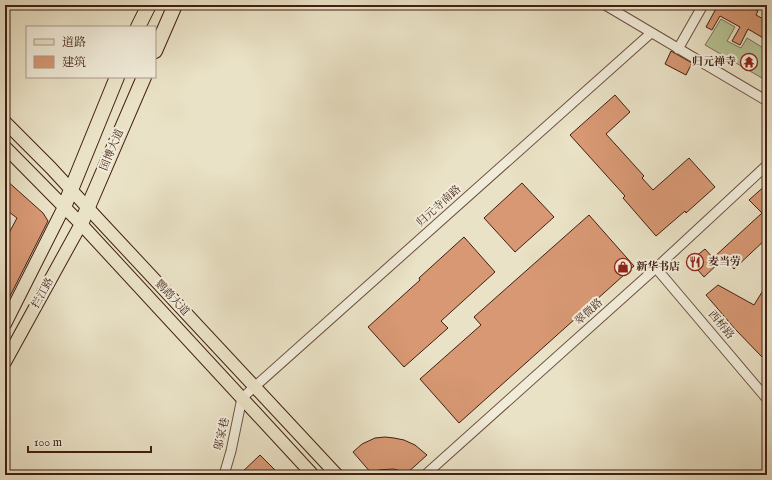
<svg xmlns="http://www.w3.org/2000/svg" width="772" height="480" font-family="'IM FELL English','Noto Serif SC',serif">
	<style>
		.green { fill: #b7c395; stroke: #7c7154 }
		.building { fill: #d79873; stroke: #411f12 }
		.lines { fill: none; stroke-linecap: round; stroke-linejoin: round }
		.minor-casing { stroke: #6b503f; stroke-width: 11 }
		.major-casing { stroke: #411f12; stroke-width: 14 }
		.highway-casing { stroke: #411f12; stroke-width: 16 }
		.minor { stroke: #f1ecda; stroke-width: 9 }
		.major { stroke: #eae2c6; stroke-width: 12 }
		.highway { stroke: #eae2c6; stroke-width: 14 }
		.labels { text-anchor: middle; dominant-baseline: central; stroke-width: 4; stroke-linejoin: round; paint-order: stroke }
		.poi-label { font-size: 11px; font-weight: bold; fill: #411f12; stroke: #f1ecda; text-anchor: start }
		.street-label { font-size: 11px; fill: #411f12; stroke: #f1ecda }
	</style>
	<rect width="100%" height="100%" fill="#eae2c6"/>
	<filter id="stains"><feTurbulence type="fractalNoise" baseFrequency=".005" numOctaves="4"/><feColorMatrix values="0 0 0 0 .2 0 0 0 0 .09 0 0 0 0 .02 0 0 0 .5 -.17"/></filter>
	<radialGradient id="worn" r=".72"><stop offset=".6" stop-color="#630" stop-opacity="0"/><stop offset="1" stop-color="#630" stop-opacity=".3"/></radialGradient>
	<path class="green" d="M721,19l14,8 -8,14 14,7 6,-10 15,9 5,-7v41l-62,-36z"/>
	<path class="building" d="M718,5h23l9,4 1,-2 7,4 -2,4 11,6v15l-2,3 -17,-10 -8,16 -8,-4 8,-14 -20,-11 -8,14 -6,-3z
		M671,51l21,12 -6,12 -21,-11z
		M615,95l15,17 -24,22 38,42 -2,2 11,12 36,-32 26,29 -29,26 -1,-2 -29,25 -33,-38 2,-2 -55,-61z
		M5,179l38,34 5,8 -43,85v-75l4,2 8,-15 -12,-9z
		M522,183l32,34 -39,35 -31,-34z
		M767,184v54l-33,31 -10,-11 -20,19 -14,-16 15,-12 8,9 49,-45 -13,-13z
		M589,215l45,51 -175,157 -39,-44 61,-54 -7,-8z
		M464,237l31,35 -54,49 7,7 -44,39 -36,-40 52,-47 -1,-2z
		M767,284v65l-5,8 -27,-28 -29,-34 12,-10 36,20z
		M385,437l9,1 10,2 11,5 12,10 -22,20 -7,-5 -5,-1 -14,1 -7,4 -19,-22 9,-8 13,-6z
		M260,455l20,20h-41z"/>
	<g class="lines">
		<g class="minor-casing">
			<path id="minor" d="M605,5l162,96
				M678,49l25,-44
				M656,268l111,131
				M224,475l7,-24 11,-53 409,-365
				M425,475l231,-207 111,-103"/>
		</g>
		<g class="major-casing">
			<path id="major" d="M5,122l46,46 48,52 238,255
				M5,147l76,77 232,251
				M5,324l59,-117
				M5,362l76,-138"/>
		</g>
		<g class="highway-casing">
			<path id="highway" d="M138,27l11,-22
				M155,51l20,-46
				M64,207l53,-130
				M81,224l7,-17 56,-130"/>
		</g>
		<use href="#minor" class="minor"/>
		<use href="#major" class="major"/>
		<use href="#highway" class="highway"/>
	</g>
	<defs>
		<g id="temple-ring" transform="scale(0.9)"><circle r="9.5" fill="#f1ecda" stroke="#8f2418" stroke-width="1.5"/><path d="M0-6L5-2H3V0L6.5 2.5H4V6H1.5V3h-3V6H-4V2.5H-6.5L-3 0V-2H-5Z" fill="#8f2418"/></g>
		<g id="restaurant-ring" transform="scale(0.9)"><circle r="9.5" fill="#f1ecda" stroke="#8f2418" stroke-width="1.5"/><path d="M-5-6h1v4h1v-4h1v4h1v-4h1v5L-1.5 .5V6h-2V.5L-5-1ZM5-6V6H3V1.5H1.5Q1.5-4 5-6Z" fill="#8f2418"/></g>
		<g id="shop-ring" transform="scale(0.9)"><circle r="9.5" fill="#f1ecda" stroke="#8f2418" stroke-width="1.5"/><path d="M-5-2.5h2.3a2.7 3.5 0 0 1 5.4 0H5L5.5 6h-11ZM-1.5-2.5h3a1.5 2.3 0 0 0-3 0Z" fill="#8f2418"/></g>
	</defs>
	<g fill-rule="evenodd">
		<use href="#temple-ring" x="749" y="62"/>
		<use href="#restaurant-ring" x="695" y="262"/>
		<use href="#shop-ring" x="623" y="267"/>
	</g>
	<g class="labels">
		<g class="poi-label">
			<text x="736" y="62" text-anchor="end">归元禅寺</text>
			<text x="708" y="262">麦当劳</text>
			<text x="636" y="267">新华书店</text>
		</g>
		<g class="street-label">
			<text transform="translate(112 150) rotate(-67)">国博大道</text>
			<text transform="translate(439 206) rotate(-42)">归元寺南路</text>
			<text transform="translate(43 293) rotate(-61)">拦江路</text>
			<text transform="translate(172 298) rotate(47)">鹦鹉大道</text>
			<text transform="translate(589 312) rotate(-42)">翠微路</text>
			<text transform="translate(721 325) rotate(50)">西桥路</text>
			<text transform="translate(222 434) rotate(-77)">邬家巷</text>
		</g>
	</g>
	<rect width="772" height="480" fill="none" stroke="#eae2c6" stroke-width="20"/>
	<rect x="6" y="6" width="760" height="468" fill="none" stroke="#411f12" stroke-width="2"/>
	<rect x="10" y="10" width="752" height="460" fill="none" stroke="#411f12"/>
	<rect x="26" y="26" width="130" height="52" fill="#f1ecda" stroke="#ab9a8a"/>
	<rect x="34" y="39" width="20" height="6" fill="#eae2c6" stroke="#ab9a8a"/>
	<text x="62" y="46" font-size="12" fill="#411f12">道路</text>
	<rect x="34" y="56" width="20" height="12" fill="#d79873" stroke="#ab9a8a"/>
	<text x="62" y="66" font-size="12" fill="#411f12">建筑</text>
	<path d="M28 446v6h123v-6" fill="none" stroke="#411f12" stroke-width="2"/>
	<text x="34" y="446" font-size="12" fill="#411f12" stroke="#f1ecda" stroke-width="3" paint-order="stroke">100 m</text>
	<rect width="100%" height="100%" filter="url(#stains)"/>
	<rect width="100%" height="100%" fill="url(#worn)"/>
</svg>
